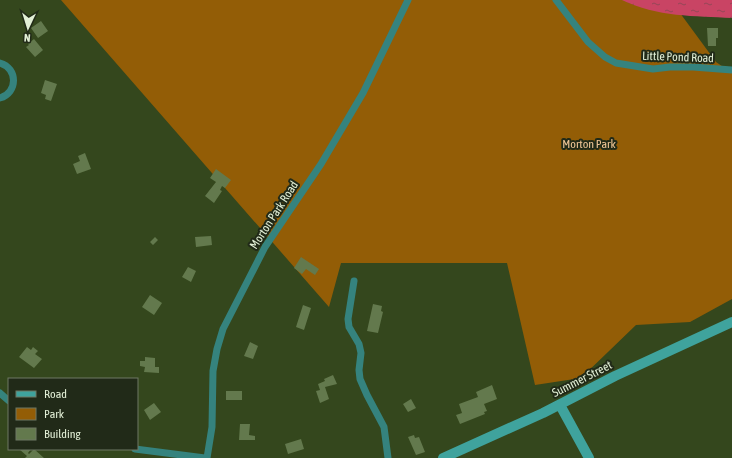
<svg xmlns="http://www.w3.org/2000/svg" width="732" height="458" font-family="'Asap Condensed',sans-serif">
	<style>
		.green { fill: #935d06 }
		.water { fill: url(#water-ripples) }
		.building { fill: #63794d }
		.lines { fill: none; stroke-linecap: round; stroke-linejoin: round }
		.street { stroke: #35837e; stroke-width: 7 }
		.secondary { stroke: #3fa39d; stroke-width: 10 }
		.labels { text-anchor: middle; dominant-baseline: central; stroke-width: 4; stroke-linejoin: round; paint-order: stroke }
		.street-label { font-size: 12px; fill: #e2efd6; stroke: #212a18 }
		.park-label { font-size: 12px; fill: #f1c696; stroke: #212a18 }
	</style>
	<defs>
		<pattern id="water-ripples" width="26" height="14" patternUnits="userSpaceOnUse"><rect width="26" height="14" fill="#c94464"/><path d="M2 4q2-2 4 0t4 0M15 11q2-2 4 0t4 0" fill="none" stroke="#944656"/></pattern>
	</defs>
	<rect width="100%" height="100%" fill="#34471d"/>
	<path class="green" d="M61,0h670l-51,13 36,49 16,11v226l-42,23 -54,3 -55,53 -46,7 -28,-122h-166l-12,44z"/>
	<path class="water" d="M622,0h110v18c-37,-2 -75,-1 -110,-18z"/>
	<path class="building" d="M41,21l7,10 -10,7 -7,-10z
		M707,28h11v10h-2v8h-8z
		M34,39l9,11 -8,7 -9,-10 3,-2 -1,-1z
		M45,80l12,4 -6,17 -6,-2 1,-4 -5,-2z
		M85,153l6,16 -14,5 -4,-10 7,-3 -2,-5z
		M216,169l15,11 -6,8 -3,-2 -2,4 2,1 -8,12 -9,-7 11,-14 -6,-4z
		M211,236l1,9 -16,2 -1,-10z
		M155,237l3,3 -5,5 -3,-3z
		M301,257l18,12 -4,6 -9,-6 -4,5 -8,-6z
		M188,267l8,4 -5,11 -9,-5z
		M150,295l12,8 -8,12 -12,-8z
		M373,304l9,2 -1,5 2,1 -5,21 -11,-2z
		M303,305l8,3 -7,22 -8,-3z
		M250,342l8,4 -5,13 -9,-3z
		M27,347l4,3 2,-3 5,4 -3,3 7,5 -8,9 -15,-11z
		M145,357l10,1v9h4v6l-15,-1 1,-5 -5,-1v-5h5z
		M333,375l4,9 -12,3 4,12 -9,4 -4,-12 4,-1 -2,-6 7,-3 -1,-2z
		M492,385l5,14 -13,5 3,7 -3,1 1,2 -25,10 -4,-9 6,-2 -3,-9 19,-7 -2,-5z
		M226,391h16v9h-16z
		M411,399l5,9 -8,4 -5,-8z
		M154,403l7,9 -11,8 -6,-10z
		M240,424h10l-1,11 6,1v4h-16z
		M414,435l1,3 4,-1 6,15 -9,3 -8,-18z
		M301,439l3,10 -16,5 -3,-10z
		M19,449h12l-3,4 1,1 5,-5 10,9h-19l2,-2z"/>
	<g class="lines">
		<path class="street" d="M556,0l32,42 17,15 11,6 37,6 17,-2h23l39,3
			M0,63c18,5 18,30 0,35
			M354,281l-6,38 1,8 10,17 2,9 -2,17 1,9 7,16 17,32 4,31
			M0,393l9,8
			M135,449l70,9
			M207,458l5,-31 1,-56 4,-22 6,-20 42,-82 56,-83 42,-71 45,-93"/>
		<path class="secondary" d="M560,405l29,53
			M443,458l100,-45 72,-37 117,-54"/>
	</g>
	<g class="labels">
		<g class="street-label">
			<text transform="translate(678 57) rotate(2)">Little Pond Road</text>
			<text transform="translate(274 215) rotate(-57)">Morton Park Road</text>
			<text transform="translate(582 379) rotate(-27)">Summer Street</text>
		</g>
		<g class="park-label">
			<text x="589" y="144">Morton Park</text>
		</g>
	</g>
	<rect x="8" y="378" width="130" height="72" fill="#212a18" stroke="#6e7964"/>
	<rect x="16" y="391" width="20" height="6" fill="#3fa39d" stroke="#6e7964"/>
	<text x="44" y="398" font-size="12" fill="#e2efd6">Road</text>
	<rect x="16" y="408" width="20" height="12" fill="#935d06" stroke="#6e7964"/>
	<text x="44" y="418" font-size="12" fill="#e2efd6">Park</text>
	<rect x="16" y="428" width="20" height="12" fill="#63794d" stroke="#6e7964"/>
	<text x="44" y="438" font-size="12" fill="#e2efd6">Building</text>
	<g transform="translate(28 28) rotate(184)" stroke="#212a18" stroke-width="3" paint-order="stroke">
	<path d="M0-3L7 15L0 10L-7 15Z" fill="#e2efd6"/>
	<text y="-6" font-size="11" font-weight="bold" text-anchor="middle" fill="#e2efd6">N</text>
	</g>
</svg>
